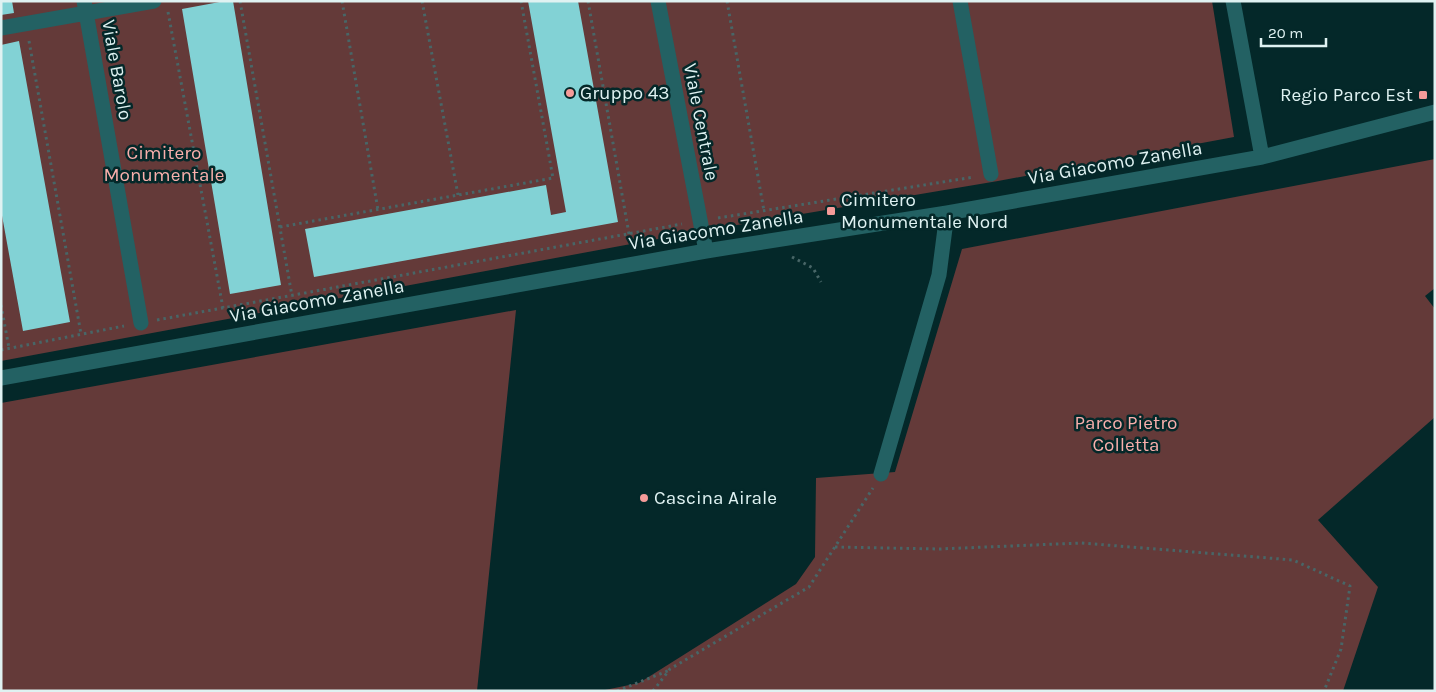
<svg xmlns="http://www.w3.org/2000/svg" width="1436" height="692" font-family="Karla,sans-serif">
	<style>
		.green { fill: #643a39 }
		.building { fill: #82d2d5 }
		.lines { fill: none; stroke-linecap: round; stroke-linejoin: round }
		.path { stroke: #486667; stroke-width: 3; stroke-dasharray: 2.5 4; stroke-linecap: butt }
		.minor { stroke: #236163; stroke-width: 15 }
		.poi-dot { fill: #f59b99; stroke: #042829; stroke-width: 2 }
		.labels { text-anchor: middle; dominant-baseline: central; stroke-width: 5; stroke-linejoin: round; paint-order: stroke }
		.street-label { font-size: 19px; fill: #dff2f2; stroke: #042829 }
		.poi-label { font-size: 19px; fill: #dff2f2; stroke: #042829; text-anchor: start }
		.park-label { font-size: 19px; fill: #f9afac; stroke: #042829 }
	</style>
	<rect width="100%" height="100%" fill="#042829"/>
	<path class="green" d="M1,1h1211l22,136 -236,44 -297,50 -700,130z
		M1435,159v129l-10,8 10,13v108l-117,103 60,67 -35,104h-743l39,-8 157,-99 19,-27 1,-79 79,-6 67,-223z
		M516,310l-39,381h-476v-288z"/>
	<path class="building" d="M1,1h11l2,12 -13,2z
		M225,1h8l48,284 -51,9 -48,-285z
		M528,1h50l40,221 -304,55 -9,-48 241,-44 5,30 15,-3z
		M19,41l51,281 -47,9 -22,-121v-165z"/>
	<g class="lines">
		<path class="path" d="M240,1l52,295
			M342,1l36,209
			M422,1l36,194
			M588,1l41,233
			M727,1l37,210
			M168,12l55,296
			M29,41l52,293
			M718,218l256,-41
			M280,227l273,-49 -32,-177
			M792,257l21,11 8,14
			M1,305l8,43
			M157,320l525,-96
			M1,350l123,-24
			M835,547l104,2 142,-6 212,17 57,26 -9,63 -17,42
			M617,691l53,-21
			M653,691l17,-22 139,-82 64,-99"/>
		<path class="minor" d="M84,1l57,322
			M658,1l48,250
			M960,1l31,173
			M1233,1l29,156
			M1,28l153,-27
			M1,378l705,-127 241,-38 315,-56 173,-45
			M881,474l58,-199 8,-62"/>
	</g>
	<g class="poi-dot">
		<circle cx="570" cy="93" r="5"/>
		<rect x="1418" y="90" width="10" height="10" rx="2.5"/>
		<rect x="826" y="206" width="10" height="10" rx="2.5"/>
		<circle cx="644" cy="498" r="5"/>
	</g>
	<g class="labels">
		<g class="street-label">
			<text transform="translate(117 70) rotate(80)">Viale Barolo</text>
			<text transform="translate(701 122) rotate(79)">Viale Centrale</text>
			<text transform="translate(1115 163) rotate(-10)">Via Giacomo Zanella</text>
			<text transform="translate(716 230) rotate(-9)">Via Giacomo Zanella</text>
			<text transform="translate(317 301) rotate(-10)">Via Giacomo Zanella</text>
		</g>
		<g class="poi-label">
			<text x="580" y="93">Gruppo 43</text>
			<text x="1413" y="95" text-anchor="end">Regio Parco Est</text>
			<text x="841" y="200">Cimitero<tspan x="841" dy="22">Monumentale Nord</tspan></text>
			<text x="654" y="498">Cascina Airale</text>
		</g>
		<g class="park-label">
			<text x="164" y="153">Cimitero<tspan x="164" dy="22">Monumentale</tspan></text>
			<text x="1126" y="423">Parco Pietro<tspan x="1126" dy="22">Colletta</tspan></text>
		</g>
	</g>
	<rect width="1436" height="692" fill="none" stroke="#dff2f2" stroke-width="5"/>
	<path d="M1261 38v8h65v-8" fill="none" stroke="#dff2f2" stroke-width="2.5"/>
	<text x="1268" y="38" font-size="15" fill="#dff2f2" stroke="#042829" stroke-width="4" paint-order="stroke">20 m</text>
</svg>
